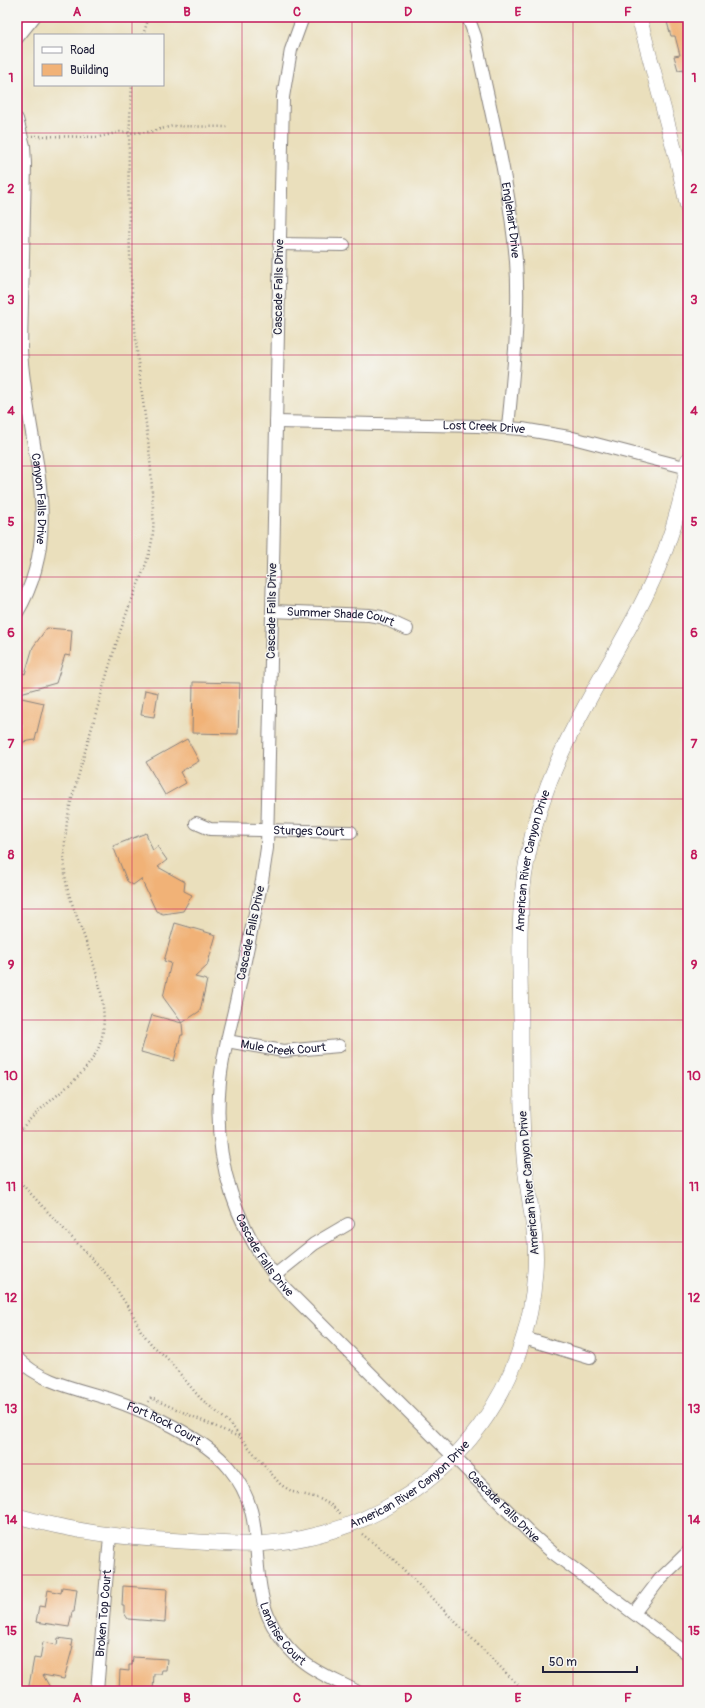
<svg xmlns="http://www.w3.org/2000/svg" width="705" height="1708" font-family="Pangolin,sans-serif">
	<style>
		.building { fill: #f1b277 }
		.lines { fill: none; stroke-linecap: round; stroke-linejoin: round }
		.minor-casing { stroke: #86807c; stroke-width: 14 }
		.tertiary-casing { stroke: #86807c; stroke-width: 16 }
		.path { stroke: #86807c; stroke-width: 2.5; stroke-dasharray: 1 3; stroke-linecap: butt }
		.minor { stroke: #fff; stroke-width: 12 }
		.tertiary { stroke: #fff; stroke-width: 15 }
		.grid { fill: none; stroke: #c2185b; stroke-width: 1; stroke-opacity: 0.55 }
		.labels { text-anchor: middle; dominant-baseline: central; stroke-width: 3; stroke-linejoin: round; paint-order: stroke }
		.street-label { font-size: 12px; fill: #22223b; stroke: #f6f6f2 }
		.neatline { fill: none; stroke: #c2185b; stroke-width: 1.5 }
		.grid-label { font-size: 13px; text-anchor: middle; font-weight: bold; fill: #c2185b }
	</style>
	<rect width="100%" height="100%" fill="#f6f6f2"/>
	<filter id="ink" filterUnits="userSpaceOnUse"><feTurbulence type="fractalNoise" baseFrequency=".025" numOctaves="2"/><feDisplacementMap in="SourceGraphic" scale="8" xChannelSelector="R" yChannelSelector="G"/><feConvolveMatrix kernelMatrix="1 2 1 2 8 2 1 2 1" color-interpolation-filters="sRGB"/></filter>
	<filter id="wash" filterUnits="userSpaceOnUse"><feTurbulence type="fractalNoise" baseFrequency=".012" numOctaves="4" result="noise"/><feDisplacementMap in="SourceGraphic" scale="16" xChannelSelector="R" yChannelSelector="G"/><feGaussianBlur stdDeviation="0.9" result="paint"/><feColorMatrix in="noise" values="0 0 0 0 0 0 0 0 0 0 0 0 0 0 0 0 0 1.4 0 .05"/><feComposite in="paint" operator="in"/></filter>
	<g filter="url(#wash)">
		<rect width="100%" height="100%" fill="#eadfbc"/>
		<g id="blocks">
			<path class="building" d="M675,17h13v54l-4,1v-3l-6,1 -4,-14 6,-1 -5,-19h-4l-4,-14 8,-2z
				M47,628l25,2 -2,26 -5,-1 -9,28 -39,11v-23l8,3 8,-27z
				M193,682l47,1 -2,51 -46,-1z
				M145,690l13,3 -4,24 -13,-2z
				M17,697l27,6 -9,37 -18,3 4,-22 -4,-1z
				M187,739l12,22 -19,11 6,11 -21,12 -19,-33z
				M146,833l7,18 4,-5 10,14 -9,7 27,15 -1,9 8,4 -9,16 -20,3 -7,-3 -15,-32 -8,6 -6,-4 -14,-35z
				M175,923l41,12 -9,31 -12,11 12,3 -7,31 -18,12 -19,-26 8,-34 -7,-2z
				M152,1015l30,8 1,12h-2l-7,26 -33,-9z
				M123,1586l44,3 -2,33 -37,-3 -4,-6v-7h-2z
				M62,1587l15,2 -3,23h-2l-3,15 -33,-5 3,-16 6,1 3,-17 13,3z
				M58,1638l14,2 -1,6h2l-9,33 -21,-4 9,16h-24l6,-33 6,1 3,-17 14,3z
				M133,1657l34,2 -1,11h-4l-1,4h-7l-1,17h-34l1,-21 9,1v-6h3z"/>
		</g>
	</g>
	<g filter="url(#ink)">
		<use href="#blocks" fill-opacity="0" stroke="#86807c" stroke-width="1"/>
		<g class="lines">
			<g class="minor-casing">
				<g id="minor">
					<path id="s1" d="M303,17l-12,33 -8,47 -16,751 -5,33c-9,40 -17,81 -26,121 -6,27 -14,54 -16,80 -8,78 16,149 66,207l244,244 23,20 135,101"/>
					<path id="s2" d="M468,17l7,19c15,74 35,149 41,225 4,55 -3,111 -8,167"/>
					<path d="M17,38l17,-21"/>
					<path id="s3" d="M17,119l7,27 1,18 -4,185c4,91 47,178 -4,264"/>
					<path d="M279,244l65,1"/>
					<path id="s4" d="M276,422l202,4 44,3 47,8 119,31"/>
					<path id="s5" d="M272,611l97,4 12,2 26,12"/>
					<path id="s6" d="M196,823l14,6 141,3"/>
					<path id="s7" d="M227,1041l56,10 56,-5"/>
					<path d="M274,1276l40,-32 34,-20"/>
					<path d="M524,1338l66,20"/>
					<path id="s8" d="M17,1358c24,25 61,31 93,41 36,12 95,39 119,69 36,44 22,83 34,132 5,23 20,45 38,60 16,14 37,21 55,31"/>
					<path d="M634,1613l26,-34 28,-27"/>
					<path id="s9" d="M97,1691l13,-155"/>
				</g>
			</g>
			<g class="tertiary-casing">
				<g id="tertiary">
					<path d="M639,17l40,150 9,41"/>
					<path id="s10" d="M17,1516c58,16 105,22 165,25 25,1 51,4 76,3 88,-5 170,-47 222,-118 33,-45 52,-99 55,-155 3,-39 -8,-76 -11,-114 -3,-45 -3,-91 -3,-137 -1,-53 -4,-107 6,-160 7,-37 19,-74 35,-108 24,-53 57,-102 83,-155 21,-43 37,-90 43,-137"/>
				</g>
			</g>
			<path class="path" d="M143,35l6,-18
				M32,136l67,1 21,-5 9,1 20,-1 24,-6 54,1
				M17,1135c22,-32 62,-49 80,-84 22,-43 -16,-117 -29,-160 -5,-19 -4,-41 -2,-60 2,-26 12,-51 18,-76 14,-48 26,-96 43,-143 10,-27 23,-51 26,-79 1,-13 0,-26 -1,-39 -1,-52 -12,-102 -16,-154 -8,-84 -10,-170 -4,-255
				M17,1179l90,96 25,38 9,18 11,14 14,12 34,41 31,26 9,13 41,48 12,7 25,6 13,7 10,9
				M148,1402l3,-4 88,39
				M362,1534l29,23 133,134"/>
			<use href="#minor" class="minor"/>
			<use href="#tertiary" class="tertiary"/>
		</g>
	</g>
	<path class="grid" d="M132,17v18M242,17v1674M352,17v1674M463,17v1674M573,17v1674M132,85v1606M17,133h671M17,244h671M17,355h671M17,466h671M17,577h671M17,688h671M17,799h671M17,909h671M17,1020h671M17,1131h671M17,1242h671M17,1353h671M17,1464h671M17,1575h671"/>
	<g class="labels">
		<g class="street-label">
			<text stroke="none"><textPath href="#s2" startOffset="208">Englehart Drive</textPath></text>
			<text transform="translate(279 287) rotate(-89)">Cascade Falls Drive</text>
			<text stroke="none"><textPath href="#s4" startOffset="208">Lost Creek Drive</textPath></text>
			<text stroke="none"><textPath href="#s3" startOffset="382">Canyon Falls Drive</textPath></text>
			<text transform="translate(272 611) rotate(-89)">Cascade Falls Drive</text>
			<text stroke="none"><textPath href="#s5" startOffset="69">Summer Shade Court</textPath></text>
			<text stroke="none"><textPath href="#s6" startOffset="114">Sturges Court</textPath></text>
			<text stroke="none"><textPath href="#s10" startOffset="1082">American River Canyon Drive</textPath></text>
			<text transform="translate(251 933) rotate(-78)">Cascade Falls Drive</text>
			<text stroke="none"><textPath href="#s7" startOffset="57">Mule Creek Court</textPath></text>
			<text transform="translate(529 1183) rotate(-95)">American River Canyon Drive</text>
			<text stroke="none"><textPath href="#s1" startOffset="1256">Cascade Falls Drive</textPath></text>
			<text stroke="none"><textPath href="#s8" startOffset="162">Fort Rock Court</textPath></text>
			<text stroke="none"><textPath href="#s10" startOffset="410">American River Canyon Drive</textPath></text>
			<text stroke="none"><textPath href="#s1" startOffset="1604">Cascade Falls Drive</textPath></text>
			<text stroke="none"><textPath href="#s9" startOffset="78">Broken Top Court</textPath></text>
			<text stroke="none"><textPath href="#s8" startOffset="420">Landrise Court</textPath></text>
		</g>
	</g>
	<rect width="705" height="1708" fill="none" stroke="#f6f6f2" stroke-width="44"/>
	<rect x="34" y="34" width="130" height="52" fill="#f6f6f2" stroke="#a1a1a9"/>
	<rect x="42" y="47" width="20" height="6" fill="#ffffff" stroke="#a1a1a9"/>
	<text x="70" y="54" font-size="12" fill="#22223b">Road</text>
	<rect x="42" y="64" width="20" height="12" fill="#f1b277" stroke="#a1a1a9"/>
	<text x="70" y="74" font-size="12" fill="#22223b">Building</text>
	<path d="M543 1666v6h94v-6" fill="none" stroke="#22223b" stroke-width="2"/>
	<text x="549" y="1666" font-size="12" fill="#22223b" stroke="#f6f6f2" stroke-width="3" paint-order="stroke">50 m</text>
	<rect x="22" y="22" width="661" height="1664" class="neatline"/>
	<g class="grid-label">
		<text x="77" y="16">A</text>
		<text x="187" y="16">B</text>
		<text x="297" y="16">C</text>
		<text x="408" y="16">D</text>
		<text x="518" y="16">E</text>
		<text x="628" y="16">F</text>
		<text x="11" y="82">1</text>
		<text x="694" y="82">1</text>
		<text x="11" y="193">2</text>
		<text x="694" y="193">2</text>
		<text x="11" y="304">3</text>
		<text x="694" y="304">3</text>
		<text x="11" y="415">4</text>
		<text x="694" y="415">4</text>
		<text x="11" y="526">5</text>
		<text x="694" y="526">5</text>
		<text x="11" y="637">6</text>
		<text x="694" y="637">6</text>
		<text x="11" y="748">7</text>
		<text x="694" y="748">7</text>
		<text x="11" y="859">8</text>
		<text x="694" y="859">8</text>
		<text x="11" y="969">9</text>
		<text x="694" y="969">9</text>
		<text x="11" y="1080">10</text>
		<text x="694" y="1080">10</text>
		<text x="11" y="1191">11</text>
		<text x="694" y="1191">11</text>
		<text x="11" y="1302">12</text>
		<text x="694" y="1302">12</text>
		<text x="11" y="1413">13</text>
		<text x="694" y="1413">13</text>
		<text x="11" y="1524">14</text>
		<text x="694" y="1524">14</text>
		<text x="11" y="1635">15</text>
		<text x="694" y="1635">15</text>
		<text x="77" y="1702">A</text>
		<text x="187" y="1702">B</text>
		<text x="297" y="1702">C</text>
		<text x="408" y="1702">D</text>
		<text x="518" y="1702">E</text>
		<text x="628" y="1702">F</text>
	</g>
</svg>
